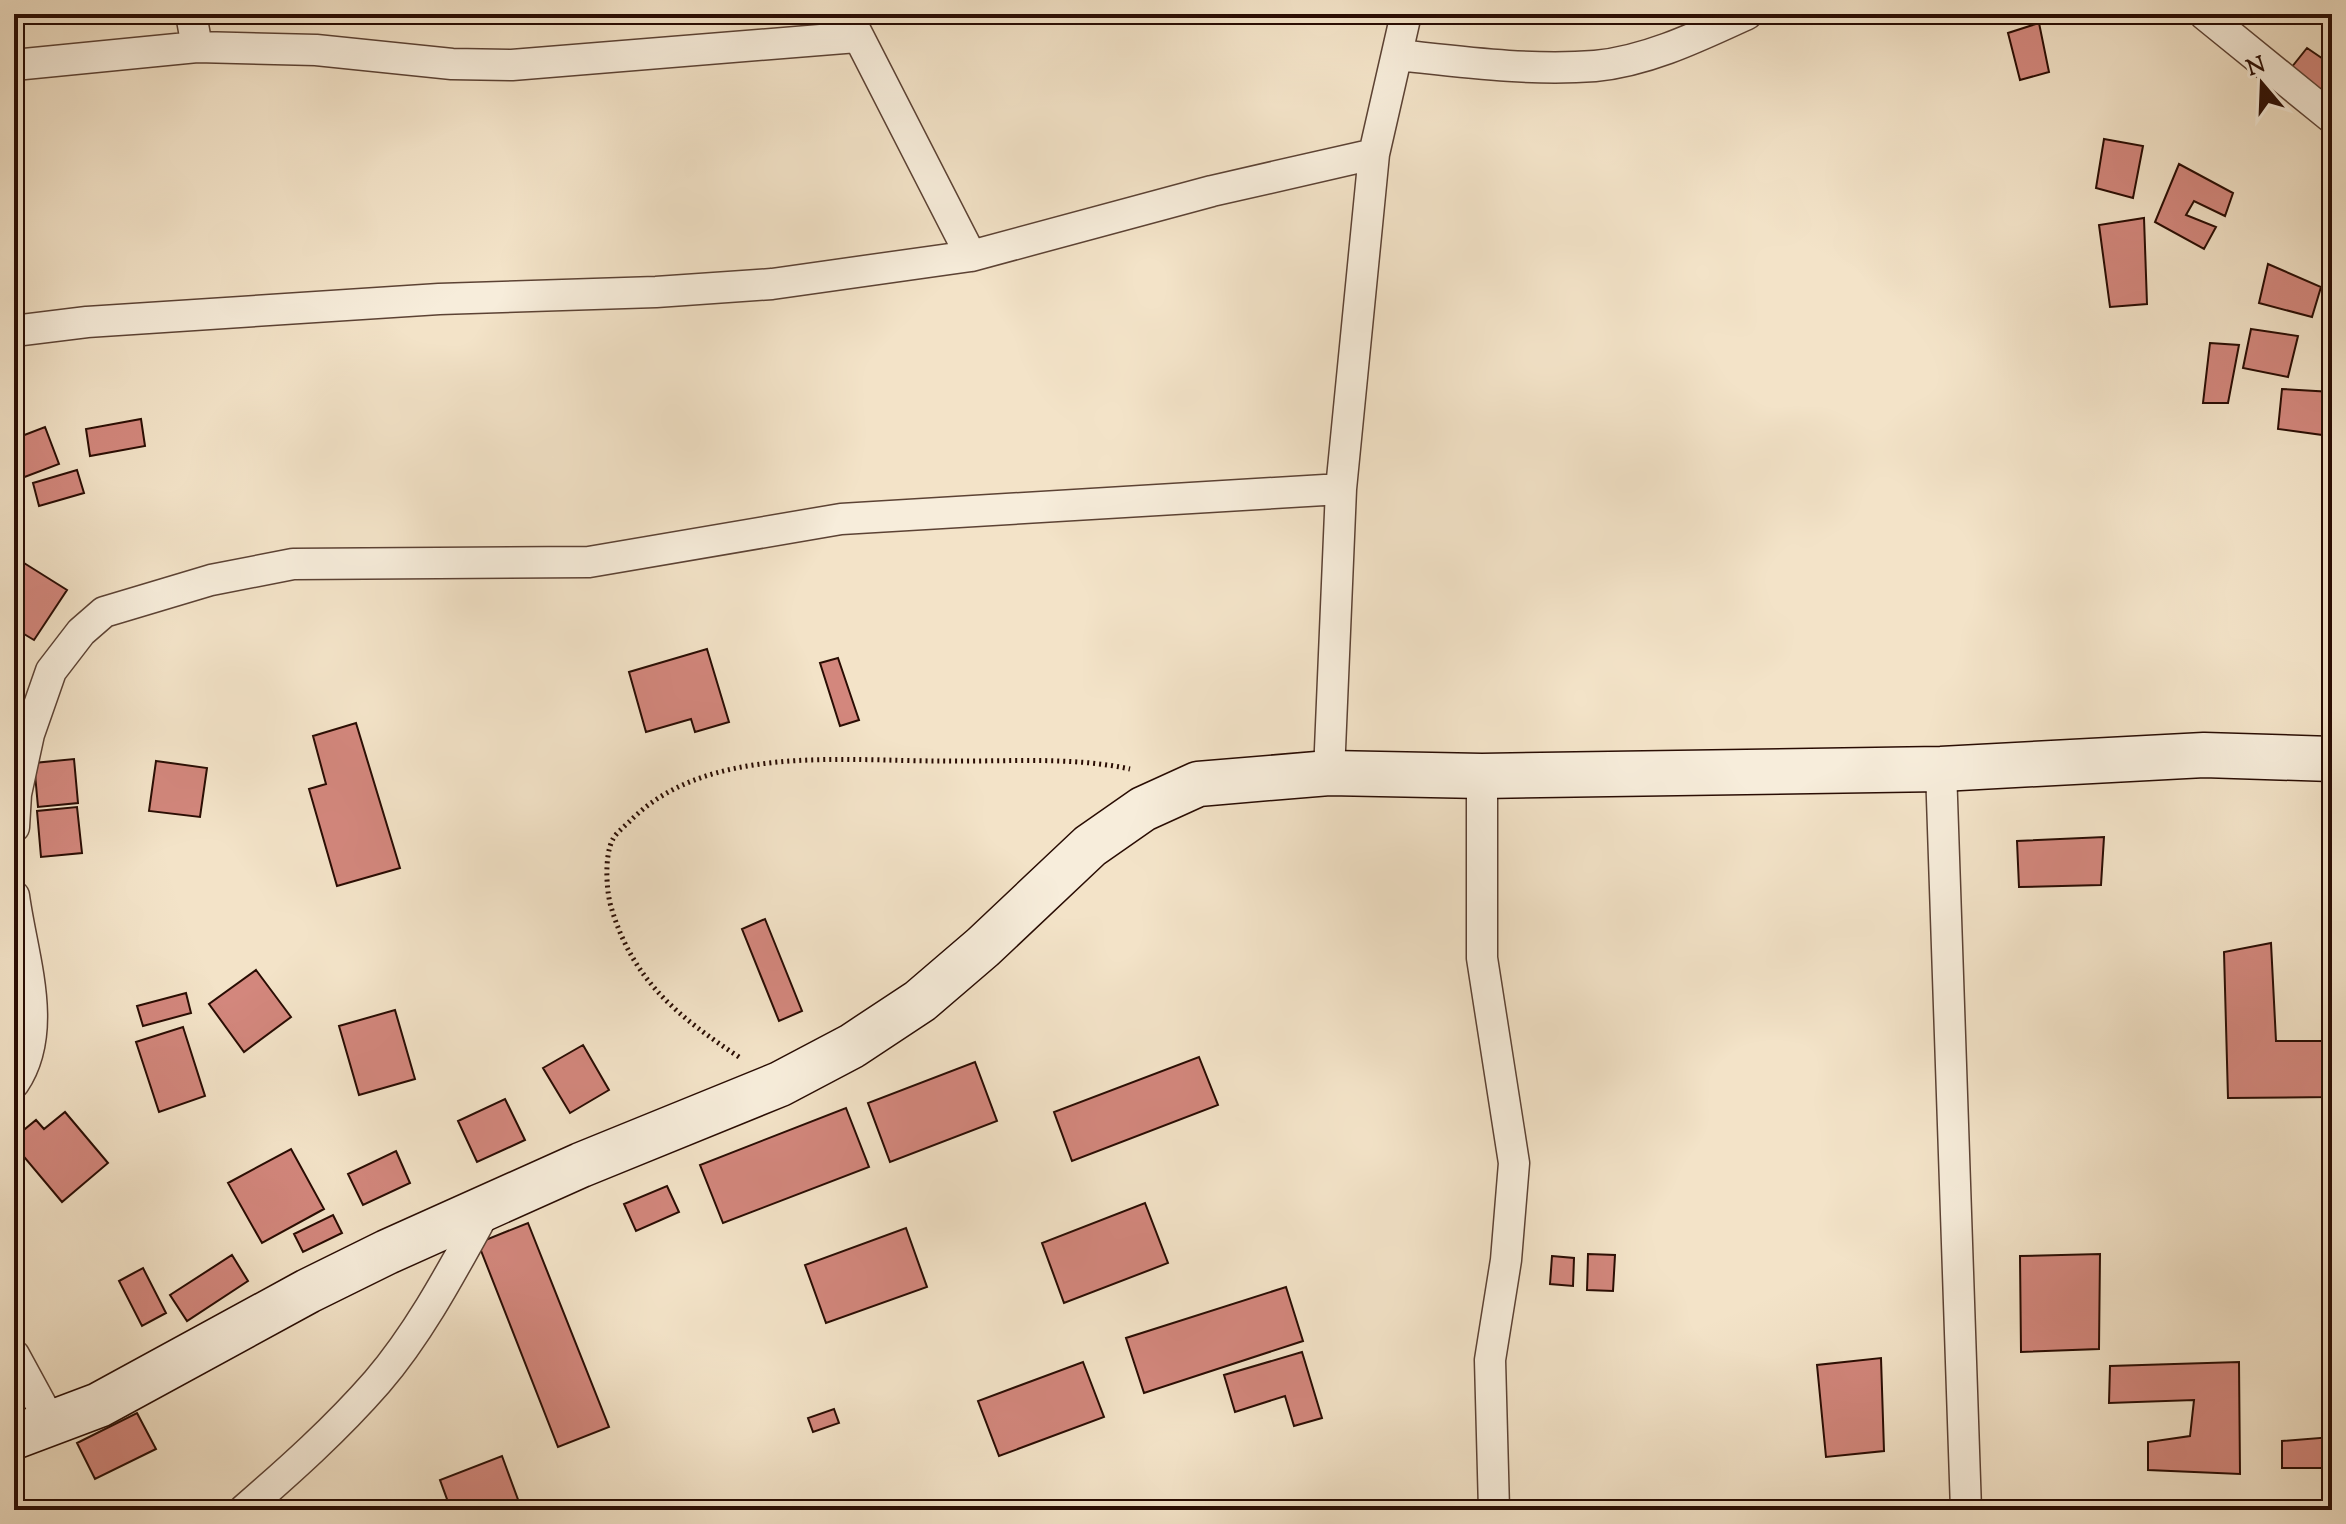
<svg xmlns="http://www.w3.org/2000/svg" width="2346" height="1524" font-family="'Sorts Mill Goudy',serif">
	<style>
		.building { fill: #d3877d; stroke: #290c03; stroke-width: 2 }
		.lines { fill: none; stroke-linecap: round; stroke-linejoin: round }
		.street-casing { stroke: #5c4234; stroke-width: 33 }
		.secondary-casing { stroke: #290c03; stroke-width: 47 }
		.path { stroke: #290c03; stroke-width: 5; stroke-dasharray: 2 4; stroke-linecap: butt }
		.street { stroke: #f7eddb; stroke-width: 30 }
		.secondary { stroke: #f7eddb; stroke-width: 44 }
	</style>
	<rect width="100%" height="100%" fill="#f3e3c8"/>
	<filter id="stains"><feTurbulence type="fractalNoise" baseFrequency=".0025" numOctaves="4"/><feColorMatrix values="0 0 0 0 .2 0 0 0 0 .09 0 0 0 0 .02 0 0 0 .5 -.17"/></filter>
	<radialGradient id="worn" r=".72"><stop offset=".6" stop-color="#630" stop-opacity="0"/><stop offset="1" stop-color="#630" stop-opacity=".3"/></radialGradient>
	<path class="building" d="M2039,23l10,49 -29,8 -12,-47z
		M2307,48l25,17v38l-41,-35z
		M2104,139l39,7 -10,52 -37,-10z
		M2179,164l54,29 -8,23 -31,-15 -8,14 30,12 -12,22 -49,-27z
		M2144,218l3,86 -37,3 -11,-82z
		M2268,264l53,23 -9,30 -53,-14z
		M2251,329l47,7 -10,41 -45,-9z
		M2210,343l29,2 -11,58h-25z
		M2282,389l50,3 -2,44 -52,-7z
		M141,419l4,27 -55,10 -4,-27z
		M45,427l14,37 -45,17v-42z
		M77,470l7,23 -45,13 -6,-23z
		M24,563l43,27 -33,50 -20,-12v-50z
		M707,649l22,73 -34,10 -4,-13 -45,13 -17,-60z
		M838,658l21,62 -19,6 -20,-63z
		M356,723l44,145 -63,18 -28,-97 17,-5 -13,-48z
		M74,759l4,44 -40,4 -4,-44z
		M156,761l51,7 -7,49 -51,-6z
		M77,807l5,46 -41,4 -4,-46z
		M2104,837l-3,48 -82,2 -2,-46z
		M765,919l37,92 -23,10 -37,-92z
		M2271,943l5,98h56v56l-104,1 -4,-146z
		M256,970l35,47 -47,35 -35,-48z
		M186,993l5,20 -48,13 -6,-20z
		M395,1010l20,69 -56,16 -20,-69z
		M183,1027l22,69 -46,16 -23,-70z
		M583,1045l26,45 -39,23 -27,-45z
		M1199,1057l19,48 -146,56 -18,-49z
		M975,1062l22,59 -107,41 -22,-59z
		M505,1099l20,41 -48,22 -19,-41z
		M846,1108l23,59 -146,56 -23,-58z
		M65,1112l43,51 -46,39 -48,-57v-7l22,-18 8,9z
		M291,1149l33,60 -62,34 -34,-60z
		M396,1151l14,32 -47,22 -15,-31z
		M667,1186l12,26 -43,19 -12,-27z
		M1145,1203l23,60 -104,40 -22,-60z
		M333,1215l9,18 -39,19 -9,-18z
		M528,1223l81,204 -51,20 -80,-204z
		M906,1228l21,59 -101,36 -21,-58z
		M1588,1254l27,1 -2,36 -26,-1z
		M2100,1254l-1,95 -78,3 -1,-96z
		M232,1255l16,26 -61,40 -17,-26z
		M1552,1256l22,2 -1,28 -23,-2z
		M143,1268l23,45 -24,13 -23,-45z
		M1286,1287l17,54 -159,52 -18,-55z
		M1302,1352l20,66 -28,8 -9,-30 -50,16 -11,-37z
		M1881,1358l3,93 -58,6 -9,-92z
		M1083,1362l21,55 -105,39 -21,-55z
		M2239,1362l1,112 -92,-4v-28l42,-6 4,-36 -85,3 1,-37z
		M834,1409l5,14 -26,9 -5,-14z
		M137,1413l19,36 -61,30 -18,-36z
		M2332,1437v31h-50v-27z
		M502,1456l18,49 -13,5h-56l-11,-30z"/>
	<g class="lines">
		<g class="street-casing">
			<path id="street" d="M191,14l6,33
				M847,14l124,242
				M2204,14l128,104
				M1397,55c66,7 132,16 198,11 53,-5 104,-30 152,-52
				M14,65l183,-18 119,3 136,14 60,1 345,-28
				M14,331l73,-9 352,-23 217,-7 116,-8 199,-28 241,-65 162,-37
				M1941,769l25,741
				M1329,773l12,-284 33,-335 32,-140
				M1482,776v182l32,205 -8,97 -16,100 4,150
				M14,827l2,-33 13,-60 22,-63 30,-39 23,-20 107,-32 82,-16 296,-2 252,-43 500,-30
				M14,896c8,60 36,134 0,187
				M14,1355l37,68
				M244,1510c46,-40 92,-81 133,-128 43,-50 76,-113 108,-171"/>
		</g>
		<g class="secondary-casing">
			<path id="secondary" d="M14,1437l85,-32 209,-114 79,-39 194,-87 199,-81 72,-38 68,-45 63,-54 107,-101 53,-37 55,-25 131,-11 153,3 459,-7 263,-14 128,4"/>
		</g>
		<path class="path" d="M739,1057c-60,-40 -105,-75 -127,-147 -6,-17 -8,-55 1,-71 3,-6 12,-13 17,-18 76,-77 212,-60 312,-60 62,1 128,-5 188,8"/>
		<use href="#street" class="street"/>
		<use href="#secondary" class="secondary"/>
	</g>
	<rect width="2346" height="1524" fill="none" stroke="#f3e3c8" stroke-width="48"/>
	<rect x="16" y="16" width="2314" height="1492" fill="none" stroke="#290c03" stroke-width="4"/>
	<rect x="24" y="24" width="2298" height="1476" fill="none" stroke="#290c03" stroke-width="2"/>
	<g transform="translate(2262 84) rotate(341)" stroke="#f7eddb" stroke-width="6" paint-order="stroke">
	<path d="M0-6L14 30L0 20L-14 30Z" fill="#290c03"/>
	<text y="-12" font-size="22" font-weight="bold" text-anchor="middle" fill="#290c03">N</text>
	</g>
	<rect width="100%" height="100%" filter="url(#stains)"/>
	<rect width="100%" height="100%" fill="url(#worn)"/>
</svg>
